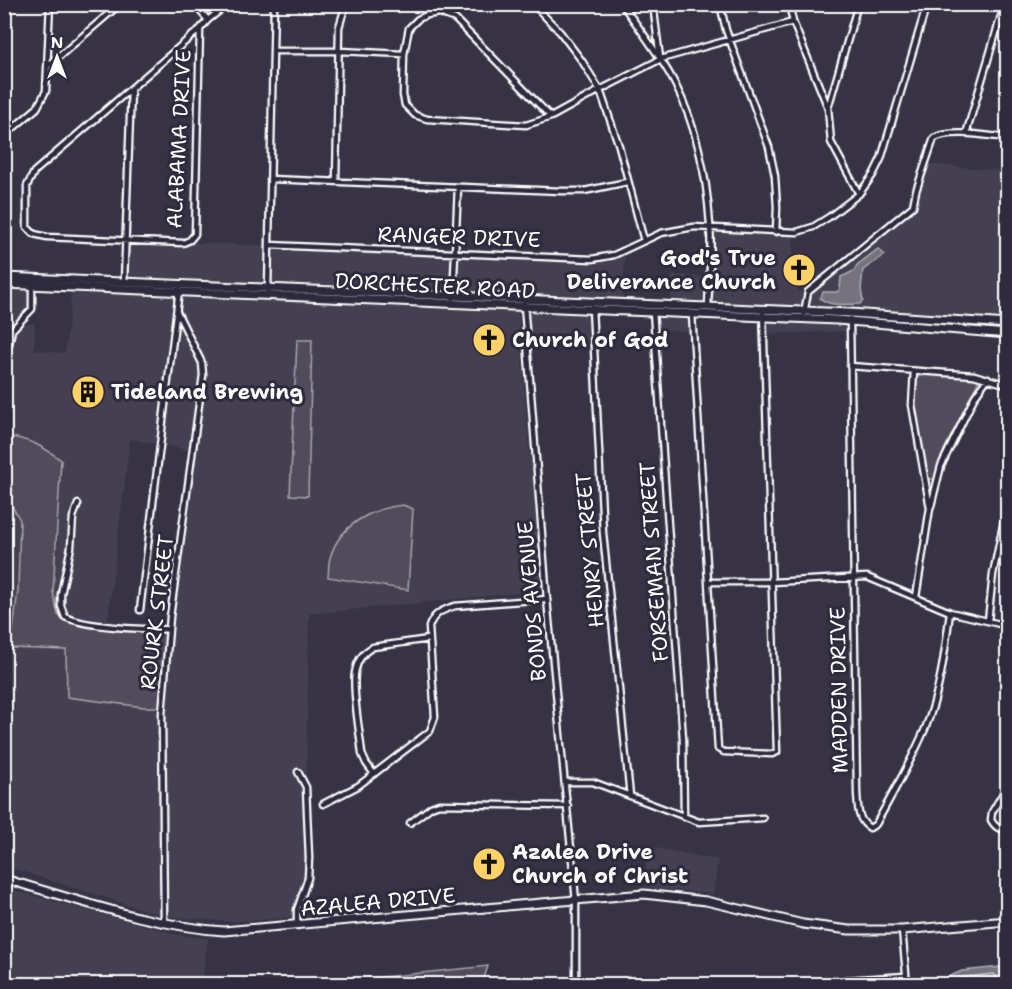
<svg xmlns="http://www.w3.org/2000/svg" width="1012" height="989" font-family="'Shantell Sans',sans-serif">
	<style>
		.built { fill: #444051; fill-rule: evenodd }
		.green { fill: #514c5c; stroke: #a8a6ae; stroke-width: 1.5 }
		.water { fill: #76737f; stroke: #adabb2; stroke-width: 1.5 }
		.lines { fill: none; stroke-linecap: round; stroke-linejoin: round }
		.shore { stroke: #c8c7cc; stroke-width: 1.5 }
		.street-casing { stroke: #fff; stroke-width: 9 }
		.secondary-casing { stroke: #fff; stroke-width: 11 }
		.street { stroke: #2f2a3d; stroke-width: 4.5 }
		.secondary { stroke: #2f2a3d; stroke-width: 7 }
		.labels { text-anchor: middle; dominant-baseline: central; stroke-width: 6; stroke-linejoin: round; paint-order: stroke }
		.street-label { font-size: 21px; fill: #fff; stroke: #2f2a3d }
		.poi-label { font-size: 21px; font-weight: bold; fill: #fff; stroke: #2f2a3d; text-anchor: start }
	</style>
	<rect width="100%" height="100%" fill="#373345"/>
	<filter id="ink" filterUnits="userSpaceOnUse"><feTurbulence type="fractalNoise" baseFrequency=".0167" numOctaves="2"/><feDisplacementMap in="SourceGraphic" scale="12" xChannelSelector="R" yChannelSelector="G"/><feConvolveMatrix kernelMatrix="1 2 1 2 8 2 1 2 1" color-interpolation-filters="sRGB"/></filter>
	<g filter="url(#ink)">
		<path class="built" d="M925,164l82,7v150l-194,-14 -142,-6 1,-26 37,2 2,-50 82,5v30l3,24 3,5 8,1 106,-86z
			M125,240l467,19 33,-9 -2,49 -499,-21z
			M5,288l27,2v19l-14,15h17l-1,26 31,3 7,-62 446,19 12,151h6l11,129 -238,24 -3,171 3,85 -13,47 -48,4h-29l-55,-5 -159,-50v-365l7,5 8,14 -2,70 -7,58 56,2v47l77,10h18l8,-90 24,-166 -64,-12 -23,186 -49,-10 -5,-23 8,-132 -33,-21 -23,-3zM297,340l11,142v14l-18,-1z
			M524,310l68,3 2,30 -67,-1z
			M653,316l39,1 1,15 -39,-3z
			M763,321l87,5v5l-86,3z
			M646,846l72,14 -5,34 -68,-7z
			M4,888l175,47 29,3 -6,46h-197z"/>
		<path class="green" d="M297,340h15l-4,156 -18,-1z
			M923,373l51,4 4,2v3l-34,68 -10,30 -8,-3 -12,-73 1,-27z
			M5,436c24,3 36,9 56,24l-8,132 5,23 43,9 68,5 -6,78h-19l-77,-10 -1,-47 -55,-2 7,-58 2,-70 -8,-14 -7,-5z
			M403,505l10,4 -5,81 -80,-13c1,-6 0,-13 2,-19 9,-33 42,-50 73,-53z
			M488,966l-6,18h-167z"/>
		<path class="water" d="M878,249l7,6 -22,15 -2,19 2,12 -3,3c-13,0 -31,3 -40,-6l3,-6h14l3,-3 1,-12 13,-6 3,-6z
			M1001,967l6,3v9l-10,5h-66l31,-13z"/>
		<g class="lines">
			<path class="shore" d="M944,984l20,-7 30,-3 3,3 -1,7"/>
			<g class="street-casing">
				<path id="street" d="M194,4l14,16
					M533,4l27,28 22,29 18,29 19,56 25,95
					M622,4c18,26 39,52 53,80 22,43 32,94 35,141 2,27 -1,55 -2,82
					M653,4l7,54
					M720,4l6,26 43,117 6,29 2,31 -1,25
					M789,4l4,18 35,86
					M858,4l-30,104 3,34 28,52
					M200,29l-5,205 -5,6 -7,3 -136,-6 -13,-3 -7,-7v-41l7,-14 166,-143 8,-9 20,-16
					M274,51h65l65,3
					M48,66l72,-62
					M551,117l-96,-98 -16,-6 -12,2 -9,4 -9,9 -5,26 -1,41 2,10 10,10 12,4 99,6 25,-8 49,-27 61,-31 132,-37
					M966,134l34,-115 2,-5 6,-4
					M4,136l33,-28 9,-17 4,-87
					M270,179l291,12h23l43,-9
					M336,181l3,-154 7,-23
					M269,245l323,14 22,-4 47,-22 33,-6 103,5 16,-5 16,-10 30,-23 14,-19 8,-16 46,-155
					M124,282l7,-193
					M268,291l6,-287
					M453,298l5,-111
					M524,304l23,295 29,302v83
					M592,307l11,226 27,263
					M653,311l30,428 1,78
					M804,313l4,-21 105,-86 3,-15 18,-53c17,-9 53,-2 74,0
					M692,314l26,435 6,3 48,2 5,-2 -14,-442
					M850,319l7,474c1,13 0,28 13,35l6,-4c17,-31 35,-62 49,-95 15,-36 20,-78 25,-117
					M9,344l3,-14 20,-21v-25
					M850,366l124,9 34,10
					M914,371l-2,34 18,103 -14,89
					M78,504l-5,13 -2,30 -10,47v12l4,11c21,10 80,13 104,12
					M931,506l10,-40 34,-70 13,-18
					M708,582h64l95,-5 83,35 58,14
					M140,610l39,-320
					M988,621l5,-47 15,-73
					M374,774l-8,-11 -4,-9c-2,-21 -10,-62 -7,-81 2,-12 8,-21 18,-26l56,-8
					M565,782h28l106,40 64,-4
					M1008,785l-16,27 -1,8c4,7 8,10 17,9
					M323,804l35,-18 72,-55 5,-14 -6,-90c4,-13 13,-17 26,-21l92,-7
					M410,823l21,-16 8,-3 129,2
					M164,923l-2,-209 8,-97 33,-242 -1,-12 -25,-51
					M297,926v-16l11,-32 1,-20 -3,-71 -8,-15
					M902,930l5,54
					M840,984l1,-3 4,-1 60,-4"/>
			</g>
			<g class="secondary-casing">
				<path id="secondary" d="M4,277l846,36 158,11
					M4,284l833,36 171,14
					M4,879c72,20 146,47 220,52l420,-37 62,7 97,23 46,6h53l106,-9"/>
			</g>
			<use href="#street" class="street"/>
			<use href="#secondary" class="secondary"/>
		</g>
	</g>
	<defs>
		<g id="church-disc" transform="scale(1.725)"><circle r="9.5" fill="#ffd166" stroke="#2f2a3d"/><path d="M-1.2-6h2.4v3.5h3.3v2.4h-3.3V6h-2.4V-.1h-3.3v-2.4h3.3Z" fill="#111"/></g>
		<g id="building-disc" transform="scale(1.725)"><circle r="9.5" fill="#ffd166" stroke="#2f2a3d"/><path d="M-4-6H4V6H1V3H-1V6H-4ZM-2.5-4.3h1.7v1.8h-1.7ZM.8-4.3h1.7v1.8H.8ZM-2.5-1h1.7V.8h-1.7ZM.8-1h1.7V.8H.8Z" fill="#111"/></g>
	</defs>
	<g fill-rule="evenodd">
		<use href="#church-disc" x="799" y="270"/>
		<use href="#church-disc" x="489" y="340"/>
		<use href="#building-disc" x="88" y="392"/>
		<use href="#church-disc" x="489" y="864"/>
	</g>
	<g class="labels">
		<g class="street-label">
			<text transform="translate(179 139) rotate(-87)">ALABAMA DRIVE</text>
			<text transform="translate(459 237) rotate(2)">RANGER DRIVE</text>
			<text transform="translate(435 286) rotate(3)">DORCHESTER ROAD</text>
			<text transform="translate(590 550) rotate(-95)">HENRY STREET</text>
			<text transform="translate(654 562) rotate(-94)">FORSEMAN STREET</text>
			<text transform="translate(532 601) rotate(-95)">BONDS AVENUE</text>
			<text transform="translate(157 612) rotate(-83)">ROURK STREET</text>
			<text transform="translate(839 690) rotate(-91)">MADDEN DRIVE</text>
			<text transform="translate(378 902) rotate(-5)">AZALEA DRIVE</text>
		</g>
		<g class="poi-label">
			<text x="776" y="258" text-anchor="end">God's True<tspan x="776" dy="24">Deliverance Church</tspan></text>
			<text x="512" y="340">Church of God</text>
			<text x="111" y="392">Tideland Brewing</text>
			<text x="512" y="852">Azalea Drive<tspan x="512" dy="24">Church of Christ</tspan></text>
		</g>
	</g>
	<rect width="1012" height="989" fill="none" stroke="#2f2a3d" stroke-width="24"/>
	<rect x="12" y="12" width="988" height="965" fill="none" stroke="#fff" stroke-width="2" filter="url(#ink)"/>
	<g transform="translate(57 57)" stroke="#2f2a3d" stroke-width="4.5" paint-order="stroke">
	<path d="M0-4.5L10 22L0 15L-10 22Z" fill="#ffffff"/>
	<text y="-9" font-size="16" font-weight="bold" text-anchor="middle" fill="#ffffff">N</text>
	</g>
</svg>
